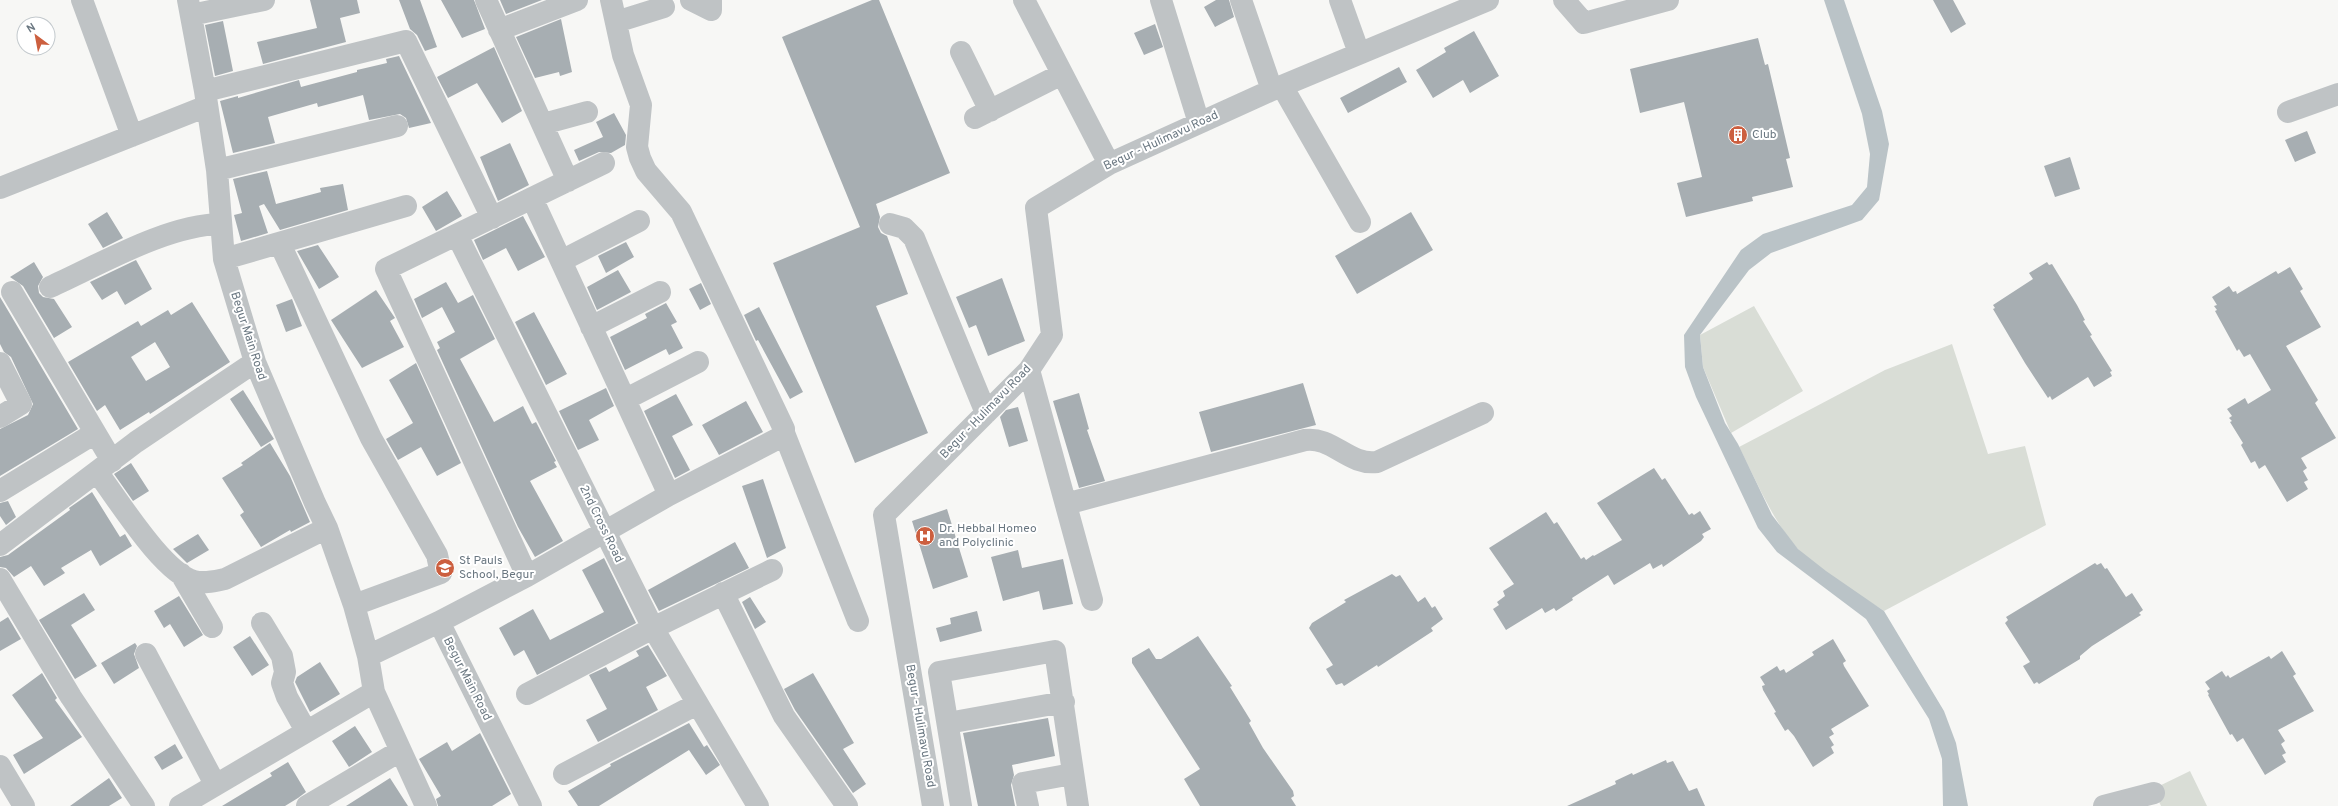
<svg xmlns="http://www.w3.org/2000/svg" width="2338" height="806" font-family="Overpass,sans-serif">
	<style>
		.green { fill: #d9ddd6 }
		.water { fill: #bac3c7 }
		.building { fill: #a7aeb2; fill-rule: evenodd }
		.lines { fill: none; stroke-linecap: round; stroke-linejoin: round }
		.minor { stroke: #bfc3c5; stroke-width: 22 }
		.labels { text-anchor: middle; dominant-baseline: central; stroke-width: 4; stroke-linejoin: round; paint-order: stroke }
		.poi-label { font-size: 12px; fill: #6a7781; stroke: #fff; text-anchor: start }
		.street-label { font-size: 12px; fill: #6a7781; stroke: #fff }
	</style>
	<rect width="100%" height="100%" fill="#f7f7f5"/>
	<path class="green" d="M1754,306l49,85 -72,42 -28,-66 -3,-32z
		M1952,344l36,110 37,-8 21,79 -162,86c-27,-18 -65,-38 -87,-63 -26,-30 -40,-66 -58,-101l146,-77z
		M2190,771l17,35h-46l-8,-17z"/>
	<path class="water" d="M1824,0h20l38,111 7,33 -10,56 -17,20 -91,33 -22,17 -49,65 3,32 22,56 13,21 34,71 26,34 28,22 58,40 60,100 12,32 12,63h-25l-1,-47 -13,-40 -63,-100 -89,-67 -19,-24 -62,-131 -11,-30 -1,-32 57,-85 22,-16 89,-29 15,-18 3,-33 -8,-40z"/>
	<path class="building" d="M310,0h47l3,13 -20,5 6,24 -83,22 -6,-22 60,-14z
		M399,0h21l17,47 -12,4 -8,-16 -7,-6z
		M441,0h33l11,29 -23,9z
		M500,0h42l-36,14z
		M872,0h7l71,173 -74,31 4,13 -2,10 3,6 6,3 21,58 -32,12 52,127 -73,30 -82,-200 87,-36 -78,-190z
		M1216,0h13l5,17 -19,10 -11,-20z
		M1933,0h20l13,24 -15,9z
		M561,19l11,53 -12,4 -1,-4 -24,6 -19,-41z
		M223,21l10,50 -18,5 -10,-51z
		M1155,24l8,23 -19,8 -10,-22z
		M1474,31l25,45 -29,17 -7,-13 -30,18 -17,-28 30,-18 -2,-4z
		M1758,38l7,27 3,-1 22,94 -4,1 7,28 -41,10 1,4 -67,16 -9,-34 25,-6 -18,-75 -44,11 -10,-44z
		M494,47l28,64 -20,12 -25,-40 -29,15 -11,-21z
		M399,56l32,67 -22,5 -3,-10 -6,-4 -31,6 -6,-25 -45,12 -1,-4 -49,14 7,26 -42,10 -13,-52 18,-5v2l61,-18 2,7 56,-15v-2l30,-7 -1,-4z
		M1399,67l8,15 -59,31 -8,-15z
		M614,113l12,22 -1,10 -14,8 -12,-1 -20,9 -5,-11 29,-13 -7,-15z
		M2307,131l9,22 -21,9 -10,-22z
		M510,143l19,42 -31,16 -18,-44z
		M2070,157l10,32 -25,8 -11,-31z
		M267,171l9,33 45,-12 -1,-4 23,-4 5,26 -68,20 -16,-26 -5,2 9,27 -27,8 -7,-26 8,-2 -9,-34z
		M447,191l15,25 -26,15 -14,-24z
		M107,212l16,26 -20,10 -15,-24z
		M1411,212l22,38 -76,44 -22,-38z
		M523,216l22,41 -27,14 -12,-23 -23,12 -9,-20z
		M626,242l8,15 -28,16 -8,-17z
		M318,245l21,32 -20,12 -22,-38z
		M136,260l16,29 -27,16 -8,-14 -15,9 -12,-18z
		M34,262l9,15 -5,9 1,7 4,4 11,2 18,28 -18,11 -31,-52 -13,-9z
		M2047,262l2,3 3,-1 25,41 8,15 -2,1 9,14 -2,1 22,35 -2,1 2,4 -18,11 -6,-10 -36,23 -2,-4 -2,2 -23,-35 -32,-54 2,-1 -2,-3 40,-26 -4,-6z
		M2290,267l13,22 -3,2 21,36 -35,19 32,54 -3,3 21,35 -35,20 6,10 -4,3 5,9 -4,2 4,7 -21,13 -22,-37 -6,4 -4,-8 -4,2 -10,-18 2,-2 -13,-21 2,-1 -3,-3 3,-2 -5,-7 18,-11 3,6 23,-14 -21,-36 -6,3 -5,-8 -2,2 -22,-40 2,-1 -3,-4 3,-1 -5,-8 17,-11 4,6 3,-1 1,3 39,-23 2,3z
		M618,270l13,22 -34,18 -10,-23z
		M1002,278l23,63 -37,15 -12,-31 -7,3 -13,-31z
		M446,282l12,21 15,-8 22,44 -35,20 34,63 29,-16 9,18 4,-2 20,39 -2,1 3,5 -27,14 33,60 -28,16 -17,-30 -81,-177 3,-2 -3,-6 18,-10 -13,-25 -20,11 -8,-19z
		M701,283l10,21 -11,6 -11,-21z
		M376,290l19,28 -5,3 14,26 -42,21 -31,-48z
		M0,297l78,132 -78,47v-47l28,-14 5,-11 -22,-47 -7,-5 -4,-8z
		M292,299l10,27 -16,6 -10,-27z
		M192,302l38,60 -80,52 -1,-2 -29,18 -15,-25 -8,6 -29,-49 70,-41 3,5 27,-16 3,5zM155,342l15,25 -24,14 -15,-24z
		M666,303l11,19 -6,3 12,23 -14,7 -3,-6 -41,21 -15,-33 37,-19 -2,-4z
		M759,307l44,85 -13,7 -32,-59 -2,1 -12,-26z
		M534,312l33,62 -21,11 -31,-63z
		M416,363l45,100 -24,13 -16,-29 -23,13 -12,-21 27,-16 -24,-43z
		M1303,383l13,42 -105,27 -12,-40z
		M606,388l8,18 -25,14 10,20 -21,10 -19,-39z
		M243,390l31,49 -13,8 -31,-48z
		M1079,393l10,36 -2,1 18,51 -26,7 -26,-87z
		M676,394l17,31 -21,11 18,34 -15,8 -31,-67z
		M746,401l17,31 -44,23 -17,-30z
		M1018,407l10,34 -19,6 -9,-30 6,-7z
		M270,443l20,33 20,46 -19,10 -1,-2 -29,17 -21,-32 4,-3 -22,-34 21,-13 -2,-2z
		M131,463l18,28 -16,10 -19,-27z
		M1654,468l8,12 3,-2 24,37 3,-2 2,2 6,-4 11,18 -9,5 2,3 -3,4 -38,26 -1,-3 -9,5 -3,-6 -36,22 -6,-10 -36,23 1,2 -17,11 -2,-3 -9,5 -3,-5 -36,22 -13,-21 6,-4 -2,-3 8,-6 -2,-5 11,-7 -25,-36 57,-36 8,12 3,-2 24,37 3,-2 2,3 7,-5 1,1 28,-16 -25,-37z
		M763,479l23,69 -19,10 -25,-72z
		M92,492l28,45 5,-3 7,12 -32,20 -9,-16 -30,18 4,5 -21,13 -13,-20 -17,11 -8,-9 -6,-1v-10l8,-2 62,-45 -1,-2z
		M8,501l8,16 -10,8 -6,-9v-13z
		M947,509l21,68 -35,12 -21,-68z
		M198,534l11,16 -22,13 -14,-14z
		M735,542l14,26 -90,43 -11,-21z
		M1018,550l4,18 41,-9 10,45 -30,6 -4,-19 -36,10 -12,-44z
		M604,558l32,65 -99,52 -13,-25 -10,6 -15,-28 34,-19 17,31 54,-28 -22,-42z
		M2095,563l2,2 4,-2 4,6 2,-1 19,29 6,-4 11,17 -4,3 2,2 -49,31 -12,10v3l-41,25 -2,-2 -3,2 -11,-18 7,-4 -25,-39 3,-3 -2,-3z
		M1392,574l4,3 4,-2 18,27 7,-5 7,11 3,-2 8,13 -12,9 2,3 -55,36 -1,-2 -33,21 -2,-3 -6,2 -10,-16 7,-4 -24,-37 3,-5 34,-21 -2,-2z
		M84,593l11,17 -24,15 26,41 -22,13 -36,-59z
		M179,596l24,39 -19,12 -14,-23 -6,4 -10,-17z
		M750,597l16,25 -11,7 -13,-27z
		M977,611l5,20 -42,11 -4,-14 15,-4 -1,-6z
		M8,617l13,22 -21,12v-29z
		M250,636l19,29 -17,11 -19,-29z
		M1198,636l34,50 -2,1 21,34 -2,2 14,25 30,43 1,5 -3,2 5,8h-96l-16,-27 16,-10 -68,-106v-5l17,-10 7,11h5z
		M1833,639l13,22 -3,2 1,3 25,40 -38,23 3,5 -5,3 5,8 -3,2 3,6 -21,14 -19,-31 -6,-7 -3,2 -11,-18 2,-1 -13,-22 -1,-4 3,-1 -5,-8 17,-11 3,5 4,-2 2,4 28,-18 -2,-3z
		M135,643l2,3 -3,8 5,14 -25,16 -13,-21z
		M648,645l19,31 -21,11 12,23 -60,32 -12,-22 21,-11 -18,-34 17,-8 3,5 30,-16 -3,-5z
		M2282,651l14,23 -3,2 21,35 -36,19 7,11 -4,3 5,9 -4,2 4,7 -21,13 -22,-37 -6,4 -5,-8 -2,1 -22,-40 1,-1 -2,-3 3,-2 -5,-7 17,-11 4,6 2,-2 2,3 39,-22 2,3z
		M320,662l20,32 -30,18 -15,-30 2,-5z
		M42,673l15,25 -2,2 27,37 -58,37 -11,-19 30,-17 -31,-43z
		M813,673l41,70 -11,6 23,35 -13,9 -58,-83 -11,-21z
		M1048,718l7,38 -43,9 2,10 -3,10 4,21h-37l-15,-73z
		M689,723l15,24 3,-2 13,20 -14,10 -17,-25 -90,56h-21l-10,-15 43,-25 -1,-2z
		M355,726l17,26 -23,15 -17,-26z
		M480,733l31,61 -19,12h-54l-2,-7 5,-3 -22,-37 28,-17 5,9z
		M175,744l8,14 -21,12 -8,-13z
		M1666,760l1,3 6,-2 16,30 8,-3 8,18h-138l49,-22 -1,-3 17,-8 1,2z
		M288,762l18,30 -8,6 -13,8h-63l50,-30 -2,-3z
		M109,778l13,20 -13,8h-39z
		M390,778l18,28h-62z"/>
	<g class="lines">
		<path class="minor" d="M82,0l50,136
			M188,0l17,91 12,79 7,89 31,103 60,141 12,25 27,77 14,51 6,36 52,114
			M486,0l82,181
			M611,0l12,55 18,50 -4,42 3,11 6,13 35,41 103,217v4l74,188
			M691,0l20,10v-10
			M1024,0l85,164
			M1161,0l38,123
			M1241,0l31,90
			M1340,0l19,53
			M1564,0l20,23 84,-23
			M191,15l73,-15
			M616,22l48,-15
			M499,30l78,-30
			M961,52l29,59
			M1282,86l78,136
			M205,91l201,-50 86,177
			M2288,112l50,-18
			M975,118l87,-44
			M543,124l44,-12
			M217,170l180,-44
			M0,188l207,-82
			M532,198l137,297
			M890,224l14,4 10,10 72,175
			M457,235l196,393 105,178
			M280,244l91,194 66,117 4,18 -87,32
			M224,259l182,-53
			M561,261l78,-40
			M50,287c51,-23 116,-62 171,-63
			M12,292l100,169
			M591,327l69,-35
			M0,363l21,41 -21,13
			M1029,370l63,230
			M626,399l72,-37
			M97,472c21,27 65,100 97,109 10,3 21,0 31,-2l102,-51
			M0,491l95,-58
			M1066,504l239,-64c27,-4 44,26 72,22l106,-49
			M0,545l136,-103 119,-80
			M181,574l31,53
			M527,576l-141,-307 218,-106
			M0,579l71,118 73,109
			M723,593l61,123 63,90
			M439,622l88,-46 142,-81 112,-58 3,-4
			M262,623l20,33 3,16 -3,11 5,14 19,34
			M146,654l69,130
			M368,656l71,-34 92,184
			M527,694l126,-66 119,-58
			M948,723l116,-21
			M0,766l24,40
			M564,774l133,-70
			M180,806l194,-114
			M307,806l93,-55
			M933,806l-49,-291 145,-145 23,-35 -16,-127 73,-44 163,-74 216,-90
			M961,806l-22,-134 116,-21 23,155
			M1028,806l-5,-23 49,-9
			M2104,806l50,-13"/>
	</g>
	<defs>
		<g id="building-disc" transform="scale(1)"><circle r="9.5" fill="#cc5f3f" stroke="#fff"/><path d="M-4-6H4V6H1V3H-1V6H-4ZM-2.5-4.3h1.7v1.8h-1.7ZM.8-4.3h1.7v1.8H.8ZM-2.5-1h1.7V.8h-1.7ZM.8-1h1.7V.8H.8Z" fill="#fff"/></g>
		<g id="hospital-disc" transform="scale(1)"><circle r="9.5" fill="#cc5f3f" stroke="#fff"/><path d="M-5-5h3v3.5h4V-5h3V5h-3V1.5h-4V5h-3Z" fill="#fff"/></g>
		<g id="school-disc" transform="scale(1)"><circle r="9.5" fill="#cc5f3f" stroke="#fff"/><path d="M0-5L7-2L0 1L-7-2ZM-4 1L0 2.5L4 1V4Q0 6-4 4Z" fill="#fff"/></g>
	</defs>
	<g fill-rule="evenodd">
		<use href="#building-disc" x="1738" y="135"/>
		<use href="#hospital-disc" x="925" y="536"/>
		<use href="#school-disc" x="445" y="568"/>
	</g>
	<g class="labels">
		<g class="poi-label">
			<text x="1752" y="135">Club</text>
			<text x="939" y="529">Dr. Hebbal Homeo<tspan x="939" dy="14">and Polyclinic</tspan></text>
			<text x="459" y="561">St Pauls<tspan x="459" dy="14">School, Begur</tspan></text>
		</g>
		<g class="street-label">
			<text transform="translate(1161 141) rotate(-25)">Begur - Hulimavu Road</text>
			<text transform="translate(248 336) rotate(72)">Begur Main Road</text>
			<text transform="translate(986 412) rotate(-46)">Begur - Hulimavu Road</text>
			<text transform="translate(601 524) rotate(64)">2nd Cross Road</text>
			<text transform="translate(467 679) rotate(63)">Begur Main Road</text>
			<text transform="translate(920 726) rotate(80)">Begur - Hulimavu Road</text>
		</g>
	</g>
	<g transform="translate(36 36) rotate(328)"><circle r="19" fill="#ffffff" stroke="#c3c9cd"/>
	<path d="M0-3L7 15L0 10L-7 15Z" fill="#cc5f3f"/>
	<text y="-6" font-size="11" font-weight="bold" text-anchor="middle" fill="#6a7781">N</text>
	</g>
</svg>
